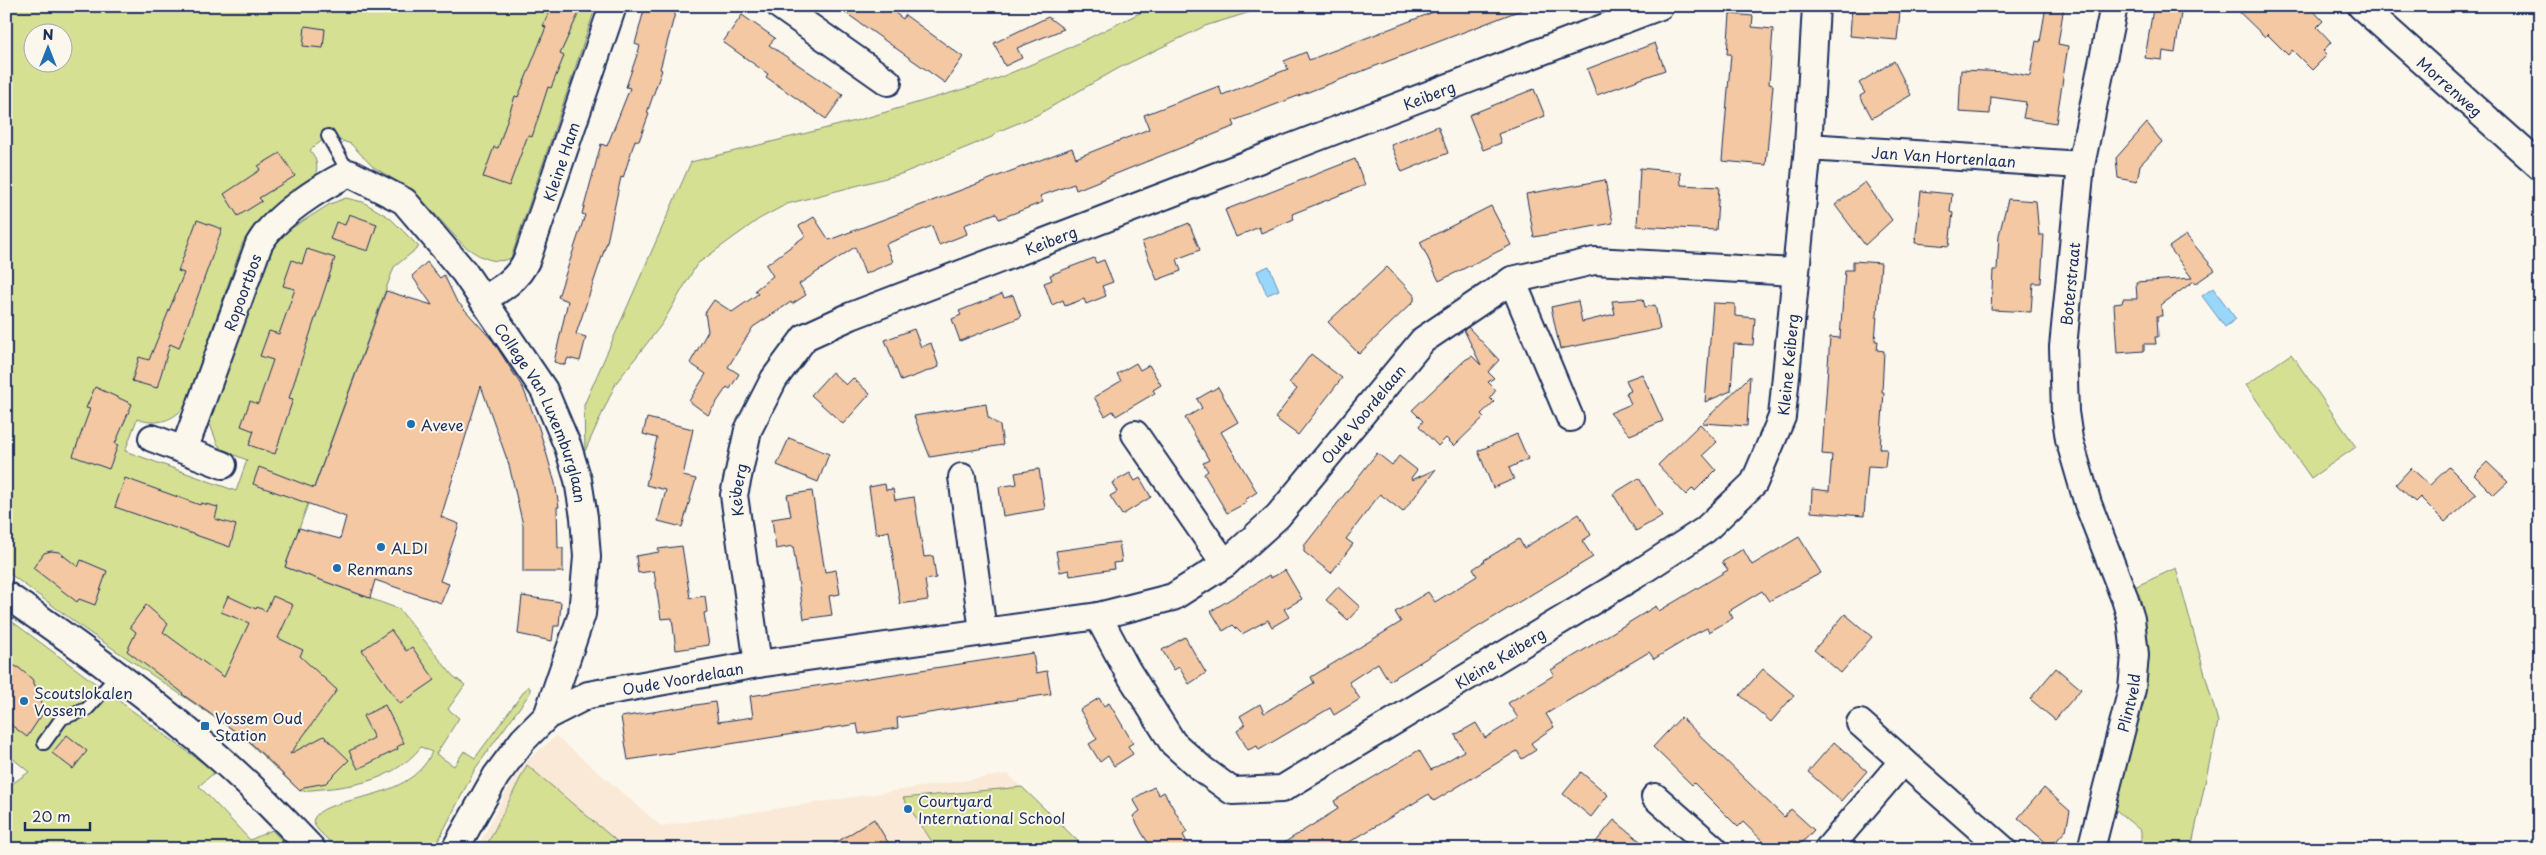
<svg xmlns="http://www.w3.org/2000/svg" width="2546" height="855" font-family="'Playpen Sans',sans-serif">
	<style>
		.built { fill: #f9e9d6 }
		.green { fill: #d5e093; stroke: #788878; fill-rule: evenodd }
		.water { fill: #98d7fa; stroke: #6694bc }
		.building { fill: #f3c8a2; stroke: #1b2f5e }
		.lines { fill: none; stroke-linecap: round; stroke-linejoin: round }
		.lane-casing { stroke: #1b2f5e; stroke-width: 16 }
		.street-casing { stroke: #1b2f5e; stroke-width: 30 }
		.lane { stroke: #fbf7ec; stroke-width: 12 }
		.street { stroke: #fbf7ec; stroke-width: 26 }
		.poi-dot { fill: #1f6fb2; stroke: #fbf7ec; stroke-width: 2 }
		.labels { text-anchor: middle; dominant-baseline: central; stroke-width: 4; stroke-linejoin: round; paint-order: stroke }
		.street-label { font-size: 15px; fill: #1b2f5e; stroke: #fbf7ec }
		.poi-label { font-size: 15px; fill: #1b2f5e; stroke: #fbf7ec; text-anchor: start }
	</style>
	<rect width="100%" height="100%" fill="#fbf7ec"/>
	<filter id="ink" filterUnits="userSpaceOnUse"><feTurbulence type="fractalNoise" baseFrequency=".02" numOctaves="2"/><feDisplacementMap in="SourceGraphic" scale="10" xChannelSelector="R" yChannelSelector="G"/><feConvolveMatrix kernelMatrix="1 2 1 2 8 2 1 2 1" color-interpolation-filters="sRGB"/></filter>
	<g filter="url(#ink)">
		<path class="built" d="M556,736l105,90 347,-52 73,75h-604l29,-57 22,-32z"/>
		<path class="green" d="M6,6h590l-85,252c-18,8 -34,-3 -48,-13l-47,-52 -44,-27 -21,-22 -23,-8 -18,14c7,9 9,18 4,28l-58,44 -13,20 -57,162c-11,17 -30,22 -49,15l-12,32 111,40 11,-31 -25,-10 -5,-7 -10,-27 52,-155 20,-25 51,-32 16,-6 17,4 27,16 29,29 -25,20 -109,300 114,42 54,67 12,9 -17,24 11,9 -23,36 18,12 10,-15 11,7 53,-72 2,2v5l-55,76 -41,80h-97l-19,-19 -5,-9c8,-28 96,-15 119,-69l-11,-5c-31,38 -76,40 -121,44l-58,-55 -155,-105 -81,-60zM32,32h30v30h-30z
			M1154,6h116l-65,20 -86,42 -82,47 -40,17 -5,5 -91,37 -114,30 -28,15 -62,45 -35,60 -46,59 -31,68 -1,-46 107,-243 168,-42 135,-40 64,-27z
			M2291,354l65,93 -45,31 -65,-93z
			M2176,568l42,154 -27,127h-50v-18l-31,-26 20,-216z
			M6,617l209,155 -16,14 51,54 22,-10 18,19h-284v-61l23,-16 -23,-19z
			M527,765l99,84h-141z
			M1022,787l64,62h-149l-34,-51z"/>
		<path class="water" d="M1269,266l10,24 -12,5 -10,-24z
			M2213,288l23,31 -11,8 -23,-31z"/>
		<path class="building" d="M552,6h30l-22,48 4,2 -13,32 -3,-1 -16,50 -4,-2 -19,51 -26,-9 11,-30 4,1 17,-52 3,1 28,-70 -3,-1z
			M645,6h32l-17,63 2,1 -15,43 2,1 -10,27 -4,-1 -12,38 -2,-1 -14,65 -31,92 10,3 -6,24 -12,-3 -3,7 -11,-3 14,-61 -10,-4 27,-82 -3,-1 19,-70 6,2 23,-58 -4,-1 14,-41 -5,-2z
			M836,6h50l17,13 2,-4 58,42 -18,26z
			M1449,6l77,2 -293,113 2,5 -159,64 -2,-6 -34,12 3,6 -44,17 -3,-6 -32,12 3,9 -28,11 -7,-19 -46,18 7,18 -28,12 -10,-27 -56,37 7,11 -14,9 -1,-2 -38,25 -25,40 11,7 -9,15 -3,-2 -19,28 -19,-14 17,-27 -16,-11 18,-32 -3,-18 9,-13 18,12 26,-18 -3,-4 18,-14 -7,-11 39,-29 -6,-10 15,-9 15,23 243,-92 4,10 73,-29 -5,-14 75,-29 3,9 66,-26 -4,-8 22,-9 3,8z
			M1852,6h36v5l12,1 -3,28 -47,-4z
			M2046,6h18l-6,38 10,2 -12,77 -33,-5 3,-16 -35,-5 -1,17 -31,-2 2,-42 47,2 22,4 6,-35 4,1z
			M2233,6h76l14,15 -6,6 14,15 -8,9 4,4 -15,15 -20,-20 -4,5 -21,-21 -2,3z
			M2153,9l28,4 -6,40 -12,-2 -1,9 -17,-2z
			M1730,14l23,2 -1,11 21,2 -4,55 4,1 -7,80 -44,-4 9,-107h-4z
			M742,15l33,23 -6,7 74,50 -17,24 -60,-42 2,-3 -45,-32z
			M1048,17l16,12 -47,19 5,10 -17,8 -11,-23z
			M305,26l20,3 -2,19 -20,-2z
			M1655,43l10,27 -68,25 -10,-26z
			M1894,61l17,34 -39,23 -12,-22 5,-3 -6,-10z
			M1534,89l11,27 -47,18 3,9 -18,7 -14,-35z
			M2147,123l15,19 -22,23 -3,17 -19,-4 -2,-20z
			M1438,126l10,27 -46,19 -11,-27z
			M280,153l15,23 -36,22 3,3 -24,15 -14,-22 36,-24 -2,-4z
			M1355,159l10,26 -73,29 2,5 -33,14 -2,-6 -23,10 -11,-27z
			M1640,168l40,4 1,13 38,2 -3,43 -79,-4z
			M1605,180l8,43 -79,14 -8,-43z
			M1865,182l27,38 -27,25 -30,-40z
			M1921,191l31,3 -2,18 3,1 -4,33 -34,-3z
			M2008,199l28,2 3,34h5l-3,48h-8l-2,29 -40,-2 2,-40h4l2,-35z
			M1491,206l20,39 -72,36 -19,-39z
			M349,214l28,10 -9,27 -38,-12 6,-17 9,3z
			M197,220l25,9 -43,119 -9,-4 -13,44 -25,-7 7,-24 10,3 35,-87 -6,-2z
			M1189,223l11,27 -23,9 4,12 -24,9 -15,-38z
			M2186,235l29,35 -19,13 -2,-2 -33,24 1,11h-5l1,21h-3l1,7h-12v7l-27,2 -3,-49 8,-1 1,-4h14l-1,-17 56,-4 -23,-31z
			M307,249l28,9 -46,140 4,1 -18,55 -26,-9 5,-14 -13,-5 9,-25 8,3 15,-44 -13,-4 9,-25 10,3 16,-45 -12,-3 9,-26 10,4z
			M1094,258l2,5 8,-3 9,22 -11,4 4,10 -20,8 -2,-5 -19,7 -2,-6 -11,5 -8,-22 8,-3 -2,-5z
			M1853,261l28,2 -6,78h3l-1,9 7,1 -2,41h2l-4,57h7l-2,18 -17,-1 -4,50 -53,-4 1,-23 17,2 3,-36 -10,-1 8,-117 10,1 5,-68h8z
			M427,262l13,16 4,-3 12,25 37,41 30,47 16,40 16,55 4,24h-2l1,41h5v24h-40v-47l-14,-60 -28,-79 -40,131 18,7 -19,57 9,3 -8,19 -66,-23 -5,18 -85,-31 14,-39 41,11 6,-22 -93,-33 6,-17 55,21 72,-197 46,14 -20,-29z
			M1387,267l27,28v6l-55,53 -31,-32z
			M1002,294l2,4 9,-3 8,22 -61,24 -8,-22 9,-4 -2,-4z
			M1643,299l2,8 10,-2 5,24 -100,20 -9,-42 27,-6 4,21 33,-8 -3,-13z
			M1713,303l22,1v12l20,2 -2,27 -19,-1 -3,47 -26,11z
			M1468,327l31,33 -11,12 6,6 -6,4 8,8 -6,8 4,4 -13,12 3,3 -30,29 -8,-8 -8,8 -19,-20 4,-5 -11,-11 53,-50 7,-4 9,9 -17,-35z
			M914,329l7,18 10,-4 8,24 -38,14 -16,-41z
			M1311,354l31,24 -44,57 -23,-17 22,-29 -8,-6z
			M1136,363l4,7 9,-5 12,20 -8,5 2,3 -39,23 -3,-5 -8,5 -11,-19 27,-16 -4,-7z
			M832,372l14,13 7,-7 17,16 -27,30 -32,-29z
			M1642,374l21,47 -33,14 -20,-22 21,-9 -5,-11 5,-2 -5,-11z
			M1750,376l-3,50 -45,-3z
			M95,387l37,17 -17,40 3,1 -9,24 -36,-13 17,-47 -4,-1z
			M1218,387l20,35 -17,10 36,60 -12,8 1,3 -19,10 -23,-39 4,-3 -5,-8 6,-3 -24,-42 17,-10 -5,-9z
			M986,404l2,13 12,9 3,19 -73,12 -16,-41z
			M647,418l46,11 -10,47 13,3 -14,48 -24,-6 8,-31 -20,-5 11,-47 -14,-4z
			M1700,424l17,18 -14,13 13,15 -21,21 -2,-3 -7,7 -28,-30z
			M1517,434l11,25 -19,9 5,11 -21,9 -15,-37z
			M789,438l40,16 -11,28 -41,-17z
			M1377,453l15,12 7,-9 18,14 -6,8 1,2 24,-11 -33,43 -23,-18 -34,45 7,5 -22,29 -27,-21v-6z
			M2487,462l21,20 -14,13 -20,-20z
			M2449,467l27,27 -31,28 -25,-25 -5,5 -19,-18 15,-16 19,17z
			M1039,469l6,40 -42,7 -4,-29 18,-3 -2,-11z
			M1130,473l5,8 5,-3 11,19 -29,18 -12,-19 7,-4 -5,-9z
			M125,478l75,27 1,-2 17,4 -3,12 21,6 -6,22 -115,-40z
			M1639,478l23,38 -26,15 -23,-37z
			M885,484l1,6 7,-1 2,11 19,-3 10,60 9,-1 3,22 -11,2 3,20 -28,4 -11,-73 -13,3 -7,-47z
			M812,491l13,81 11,-2 4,24 -11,2 3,19 -28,4 -11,-73 -17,3 -4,-30 19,-3 -4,-21z
			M1579,514l12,21 -9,6 11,16 -204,124 -11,-18 -29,19 11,17 -26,16 -4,-7 -71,42 -2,-4 -9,4 -11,-19 8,-6 -5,-9 20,-12 4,9 50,-30 -3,-6 90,-55 -6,-10 33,-20 7,10 42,-26 -4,-7 12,-8 -1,-1 35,-21 5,9z
			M1799,537l22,36 -52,28 -7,-10 -33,20 4,7 -24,14 -2,-4 -10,5 -43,26 -5,-7 -103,62 8,13 -23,16 5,7 -14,9 -5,-8 -83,50 -5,-7 -91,55h-64l64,-40 -4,-8 85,-51 12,20 33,-19 -9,-16 21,-12 9,15 33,-20 -10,-15 46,-28 -3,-5 105,-64 3,5 69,-41 -6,-8 21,-13 9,16z
			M1119,542l3,20 -9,1 1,6 -44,7 -1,-6 -9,2 -4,-21z
			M682,546l8,52 15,-2 2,16 -3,1 5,32 -33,5 -4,-32 -11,1 -7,-48 -16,2 -2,-17 23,-4 -1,-3z
			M51,551l8,1 19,15 3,-7 26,11 -12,34 -16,-6 -2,3 -44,-34 11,-15z
			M1285,570l17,29 -18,10 5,8 -17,10 -4,-7 -26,14 -9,-9 -10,6 -12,-20 58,-36 2,3z
			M1338,587l22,20 -12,13 -22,-20z
			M228,596l28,13 1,-2 9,4 7,-15 20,9 -15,33 25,12 -3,6 37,34 -47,64 34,-18 25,24 -23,23 -22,4 -4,4 -51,-50 -67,-47 1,-1 -56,-42 9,-19 -6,-5 16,-22 22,19 -5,8 61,45 25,-54 -28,-11z
			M522,596l39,6 -2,24h-5l-2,15 -34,-7z
			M1845,614l27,23 -31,36 -27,-23z
			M391,630l15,21 6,-4 23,33 -35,24 -38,-54z
			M1185,637l21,36 -17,11 -10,-17 -5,3 -12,-20z
			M1033,653l3,20 11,-2 4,23 -154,24 1,10 -39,6 -2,-10 -229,36 -7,-43 94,-15 3,20 35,-5 -3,-21z
			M6,662l13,6 13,11 9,19 2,15 -16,24 -21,-16z
			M2056,668l25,21 -26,31 -25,-21z
			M1763,669l31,26 -23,27 -31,-27z
			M1099,698l5,8 5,-3 24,40 -5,3 5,8 -19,12 -6,-10 -8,6 -11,-18 8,-5 -17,-29z
			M385,705l19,38 -7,4 1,2 -40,20 -9,-18 25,-13 -11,-22z
			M1681,717l103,100 7,-8 23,21 -18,19h-25l-28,-27 -5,5 -44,-44 -2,2 -39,-38z
			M67,735l20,16 -14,18 -21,-16z
			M1834,742l33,29 -26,30 -33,-29z
			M1581,772l27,23 -17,22 -28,-23z
			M1154,787l5,8 5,-3 23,40 -4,3 8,14h-39l-10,-16 -9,-17 7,-5 -7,-12z
			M2044,788l26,23 -4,19 -15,17 -33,-29z
			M874,819l18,30h-66z
			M1614,820l36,29h-60z"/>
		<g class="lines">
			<g class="lane-casing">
				<path id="lane" d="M328,136l21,37
					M44,743l18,-25 25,-9 30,-33"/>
			</g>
			<g class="street-casing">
				<g id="street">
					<path d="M780,6l108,76"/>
					<path id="s1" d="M2361,6l179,160"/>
					<path id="s2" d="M1808,147l273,18"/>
					<path d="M1512,280l58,138"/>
					<path id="s3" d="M483,299c19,-10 35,-20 44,-40l86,-253"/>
					<path d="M1135,434l90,130"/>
					<path d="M152,438l71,27"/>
					<path id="s4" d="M184,450l75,-206c17,-29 60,-56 90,-71l55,28 60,71 80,118 24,57 10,33 6,37 3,40 -5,57 -35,102"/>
					<path d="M962,477l21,154"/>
					<path d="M6,595c82,56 170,121 242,189 22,21 43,43 64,65"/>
					<path id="s5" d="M1098,616l29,54 46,73 29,26 30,22 50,-2 352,-213 71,-46 49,-47 28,-66 26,-270 8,-141"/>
					<path id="s6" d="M758,664l-24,-169 14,-65 26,-51 31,-42 46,-21 809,-310"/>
					<path d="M1860,723l43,38"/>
					<path d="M1655,797l59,52"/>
					<path id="s7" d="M455,849l41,-73 27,-36 24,-24 41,-21 170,-31 340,-48 75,-19 52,-33 53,-48 145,-176 89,-60 82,-19 201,11"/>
					<path d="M1828,849l75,-88 100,88"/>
					<path id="s8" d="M2091,849l41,-160 3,-34 -4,-36 -6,-20 -37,-95 -19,-65 -4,-27 -2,-65 18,-182 33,-159"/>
				</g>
			</g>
			<use href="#lane" class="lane"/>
			<use href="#street" class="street"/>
		</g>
	</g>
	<g class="poi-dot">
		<circle cx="411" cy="424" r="5"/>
		<circle cx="381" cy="547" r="5"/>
		<circle cx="337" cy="568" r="5"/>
		<circle cx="24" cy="701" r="5"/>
		<rect x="200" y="721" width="10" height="10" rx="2.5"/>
		<circle cx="908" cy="809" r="5"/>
	</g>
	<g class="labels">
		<g class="street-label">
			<text stroke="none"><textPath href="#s1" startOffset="120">Morrenweg</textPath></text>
			<text stroke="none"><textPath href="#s6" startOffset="1016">Keiberg</textPath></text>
			<text stroke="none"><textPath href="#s2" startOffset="136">Jan Van Hortenlaan</textPath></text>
			<text stroke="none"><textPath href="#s3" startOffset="164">Kleine Ham</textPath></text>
			<text stroke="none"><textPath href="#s6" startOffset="611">Keiberg</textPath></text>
			<text stroke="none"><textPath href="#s8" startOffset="582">Boterstraat</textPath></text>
			<text stroke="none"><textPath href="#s4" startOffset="168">Ropoortbos</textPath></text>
			<text stroke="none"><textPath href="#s5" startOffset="962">Kleine Keiberg</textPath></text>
			<text stroke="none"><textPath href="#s7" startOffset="1068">Oude Voordelaan</textPath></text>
			<text stroke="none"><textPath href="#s4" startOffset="652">College Van Luxemburglaan</textPath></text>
			<text stroke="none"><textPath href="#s6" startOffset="176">Keiberg</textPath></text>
			<text stroke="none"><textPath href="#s5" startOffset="528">Kleine Keiberg</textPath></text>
			<text stroke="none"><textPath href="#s7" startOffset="305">Oude Voordelaan</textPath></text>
			<text stroke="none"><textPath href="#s8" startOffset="151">Plintveld</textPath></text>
		</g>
		<g class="poi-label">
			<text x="421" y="424">Aveve</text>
			<text x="391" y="547">ALDI</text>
			<text x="347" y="568">Renmans</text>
			<text x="34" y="692">Scoutslokalen<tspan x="34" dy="17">Vossem</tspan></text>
			<text x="215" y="717">Vossem Oud<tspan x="215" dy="17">Station</tspan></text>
			<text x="918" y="800">Courtyard<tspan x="918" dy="17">International School</tspan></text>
		</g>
	</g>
	<rect width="2546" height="855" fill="none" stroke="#fbf7ec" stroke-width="25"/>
	<rect x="12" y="12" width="2521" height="830" fill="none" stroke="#1b2f5e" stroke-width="2" filter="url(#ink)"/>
	<g transform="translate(48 48)"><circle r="24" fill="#fbf7ec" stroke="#a1a7b3"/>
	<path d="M0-4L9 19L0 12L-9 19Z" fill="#1f6fb2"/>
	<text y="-8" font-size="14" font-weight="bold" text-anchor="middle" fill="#1b2f5e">N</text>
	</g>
	<path d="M25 822v8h65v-8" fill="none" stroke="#1b2f5e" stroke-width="2.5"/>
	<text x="32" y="822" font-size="15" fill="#1b2f5e" stroke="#fbf7ec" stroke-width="4" paint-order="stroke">20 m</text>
</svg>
